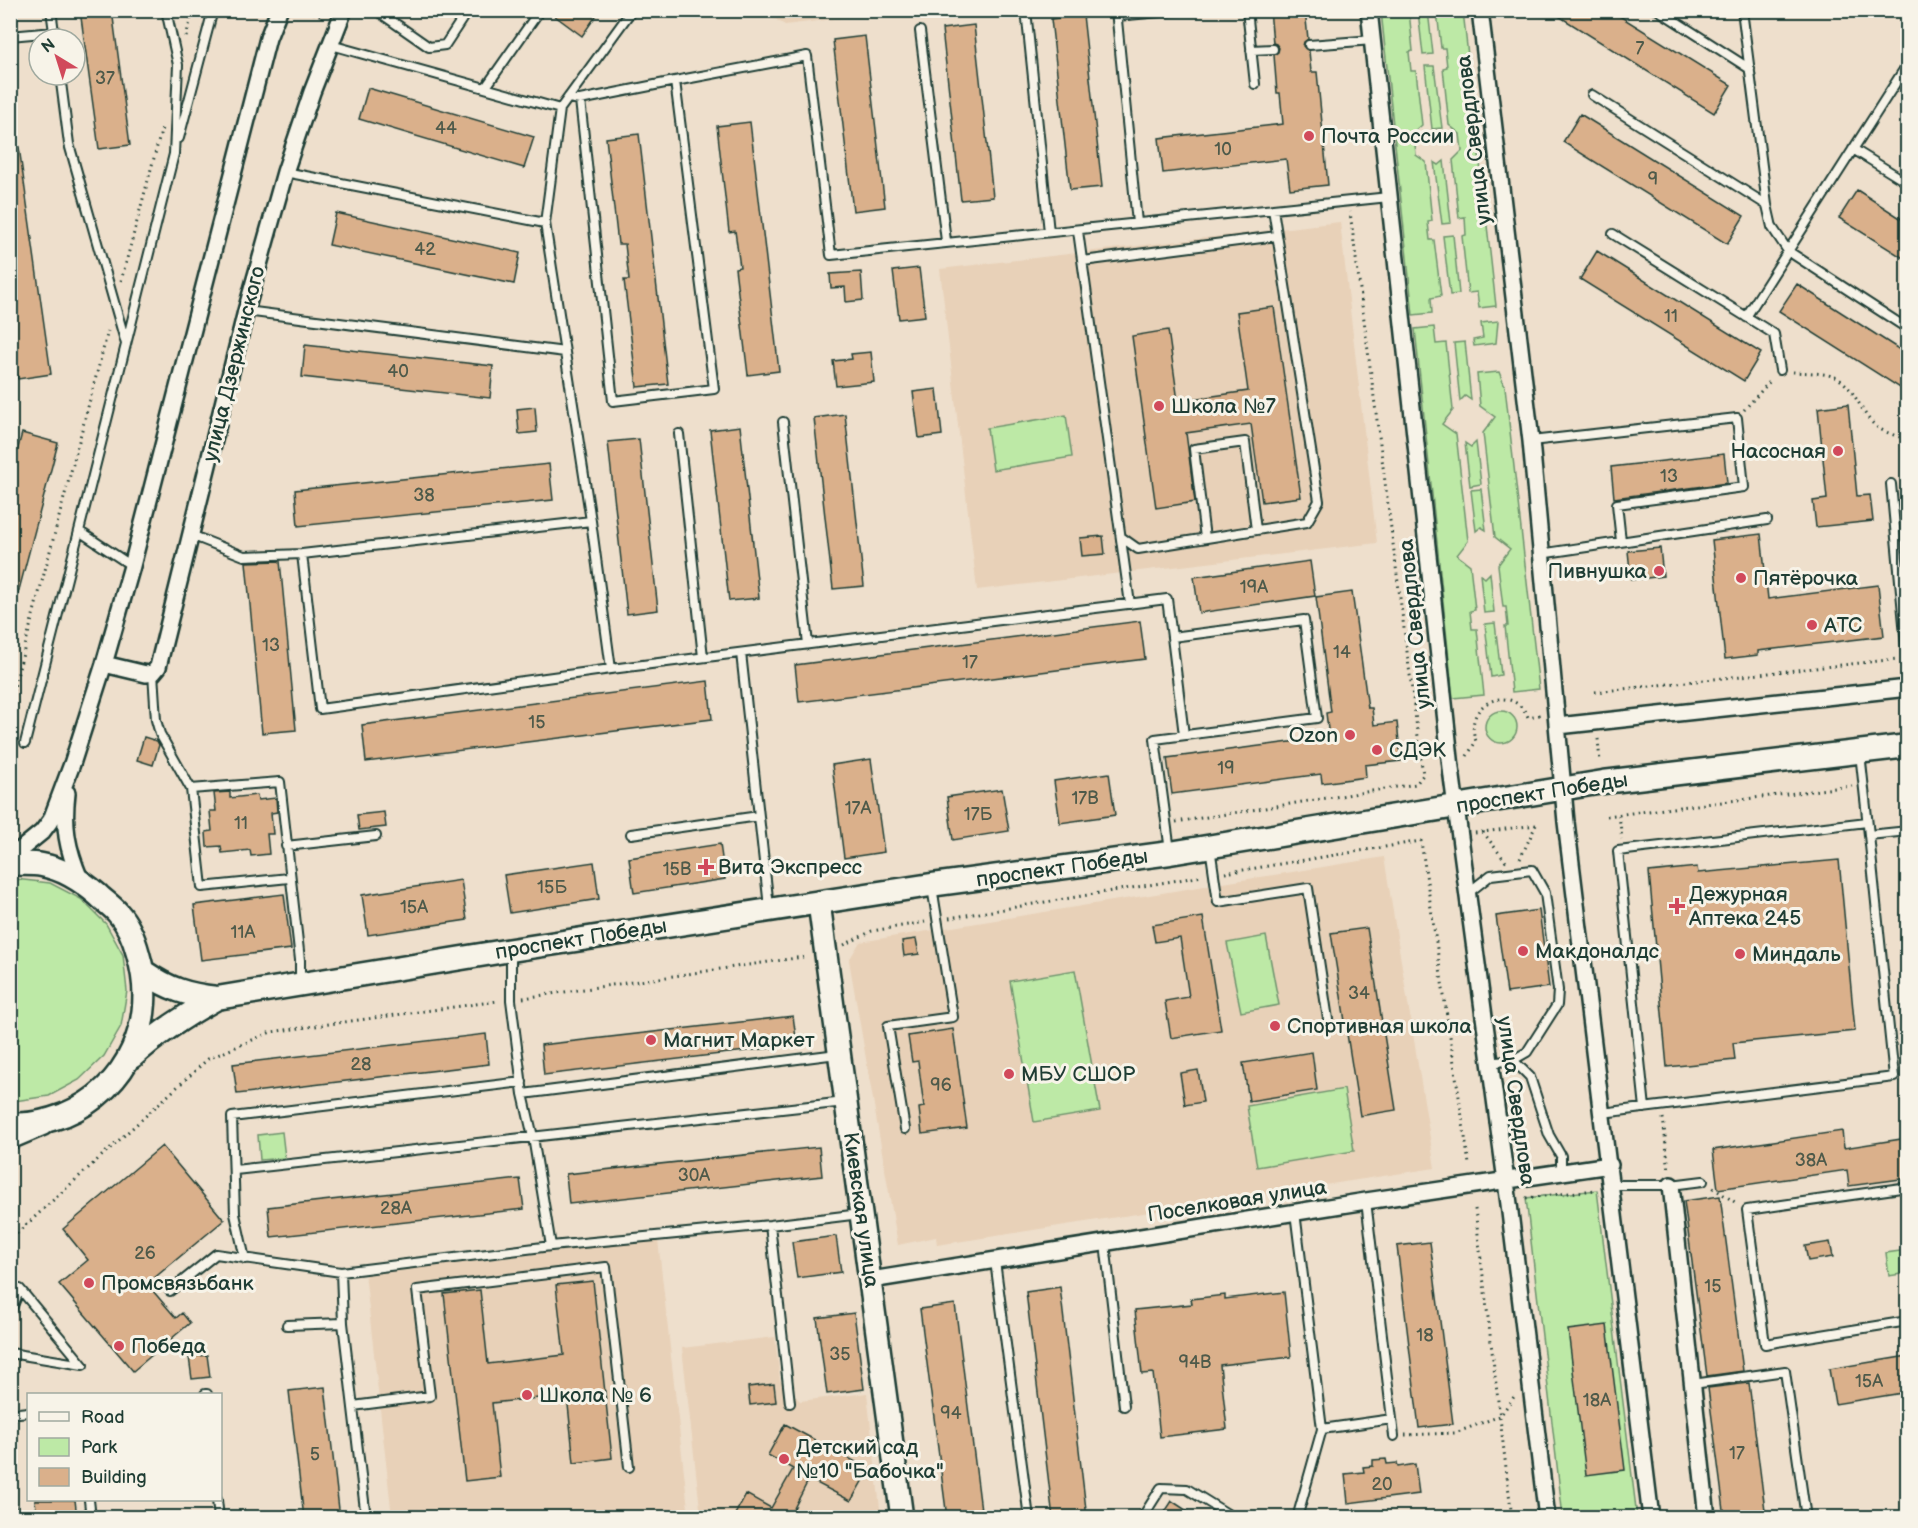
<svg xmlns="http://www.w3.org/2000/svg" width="1918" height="1528" font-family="'Balsamiq Sans',sans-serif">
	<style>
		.built { fill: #e8d1b8 }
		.green { fill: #bde9a6; stroke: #6e936d; stroke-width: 1.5 }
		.building { fill: #dab08b; stroke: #1f3d34; stroke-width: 1.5 }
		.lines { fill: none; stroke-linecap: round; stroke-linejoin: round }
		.lane-casing { stroke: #1f3d34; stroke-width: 12 }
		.street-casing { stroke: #1f3d34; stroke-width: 20 }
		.secondary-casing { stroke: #1f3d34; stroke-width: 26 }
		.primary-casing { stroke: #1f3d34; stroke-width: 27 }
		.path { stroke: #1f3d34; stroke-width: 3; stroke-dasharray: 1.5 4.5; stroke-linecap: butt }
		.lane { stroke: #f7f3e8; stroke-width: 8 }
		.street { stroke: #f7f3e8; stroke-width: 15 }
		.secondary { stroke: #f7f3e8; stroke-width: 21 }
		.primary { stroke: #f7f3e8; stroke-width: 22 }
		.poi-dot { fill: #d1495b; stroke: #f7f3e8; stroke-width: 2 }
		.labels { text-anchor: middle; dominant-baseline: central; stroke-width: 6; stroke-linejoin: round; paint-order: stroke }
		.number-label { font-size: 18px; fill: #4e5a4a }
		.poi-label { font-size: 21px; fill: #1f3d34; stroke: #f7f3e8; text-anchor: start }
		.street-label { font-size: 21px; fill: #1f3d34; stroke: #f7f3e8 }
	</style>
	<rect width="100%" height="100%" fill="#eedfcc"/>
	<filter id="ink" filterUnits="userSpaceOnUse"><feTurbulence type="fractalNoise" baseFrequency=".0167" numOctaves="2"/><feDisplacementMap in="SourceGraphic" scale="12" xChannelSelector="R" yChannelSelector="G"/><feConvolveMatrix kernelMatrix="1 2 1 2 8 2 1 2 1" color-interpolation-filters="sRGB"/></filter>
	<g filter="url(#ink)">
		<path class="built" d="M762,11h137l-114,14z
			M1340,222l37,321 -400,47 -37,-321z
			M1384,857l51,311 -498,77 -1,-8 -38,8 -49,-285 11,-18z
			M658,1240l31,277h-297l-27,-244z
			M775,1337l5,43 20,21 67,-8 14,124h-180l-19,-169z"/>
		<path class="green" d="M1381,11h28l4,40 -4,1 2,19h5l6,54 -8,7 2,23 10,7 6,59 -4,1 2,18h4l7,56 -10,2 1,15 -19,2z
			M1418,11h10l5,43 -10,1z
			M1437,11h26l33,295 -17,2 -2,-16 -9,1 -6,-57 4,-1 -1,-18 -6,1 -6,-58 9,-9 -2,-17 -11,-9 -6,-57 4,-1 -2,-19h-4z
			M1425,66h9l8,62 -10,1z
			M1444,161l7,62 -9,1 -8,-62 5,3z
			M1453,235l6,59 -9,1 -7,-59z
			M1498,321l-2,22 -22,3 -1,-6 10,-2 -2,-15z
			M1434,327l2,17 10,-1 7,67 -11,14 14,10 12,107 -11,14 13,10 5,45 -5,1 2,18h5l7,66 -31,3 -38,-369z
			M1465,342l6,58 -6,-4 -5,5 -6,-58z
			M1499,372l6,15 34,302 -27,3 -7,-66h3l-2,-19h-3l-5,-42 12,-16 -15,-12 -12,-104 12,-16 -15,-11 -3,-32z
			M1066,415l6,42 -79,13 -6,-42z
			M1476,442l5,42 -11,2 -5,-43 6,4z
			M1481,489l5,41 -5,-3 -5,4 -5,-41z
			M1490,573l4,39 -10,1 -4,-39 5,4z
			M1495,623l6,52 -10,2 -6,-53z
			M1485 727a16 16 0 1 1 32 0a16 16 0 1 1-32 0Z
			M15,879l35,4 31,16 25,25 17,31 4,36 -6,35 -17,30 -25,24 -30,16 -35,5h-4v-221z
			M1266,936l13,69 -38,7 -14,-69z
			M1075,970l25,141 -66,11 -24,-141z
			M1344,1089l10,62 -97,16 -10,-61z
			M282,1132l3,26 -25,2 -2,-25z
			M1597,1190l40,327h-74l-37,-319z
			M1907,1250v23l-18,3 -3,-23z"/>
		<path class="building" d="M80,10h32l18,135 -31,4z
			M547,10h53l-18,26z
			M1270,10h35l3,29 -4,3 -1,4 6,5 2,21h6l11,113 -38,4 -4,-30 -123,14 -4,-35 124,-14 -3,-31h-3l-3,-38 4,-3 1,-4 -3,-4 -3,-1z
			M1549,10h61l121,75 -17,28z
			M1083,15l19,172 -32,3 -19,-171z
			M974,25l19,172 -32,3 -19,-171z
			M865,36l20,171 -32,4 -20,-171z
			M368,88l166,49 -10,31 -165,-49z
			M1580,114l164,102 -17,28 -164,-102z
			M750,122l29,249 -31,4 -13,-107 5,-1 -5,-36 -6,1 -12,-106z
			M639,134l29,250 -31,3 -13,-107h5l-4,-36h-7l-12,-106z
			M10,147h9l32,227 -33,5 -8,-51z
			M1857,190l51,33v38l-69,-43z
			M336,213l184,40 -6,31 -185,-39z
			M1597,251l164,102 -17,28 -164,-102z
			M919,268l6,48 -26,3 -6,-48z
			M861,272l2,28 -17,2 -1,-15 -14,1 -1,-14z
			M1797,284l111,71v38l-129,-82z
			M1274,307l27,190 -39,5 -11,-78 -65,9 9,69 -39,6 -24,-172 36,-6 10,71 70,-10 -11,-79z
			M305,345l188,21 -3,32 -188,-21z
			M871,352l3,30 -38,4 -3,-25 19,-2 -1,-5z
			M937,389l5,46 -23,3 -6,-46z
			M1848,404l9,92 13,-1 3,26 -57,6 -3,-26 14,-2 -9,-91z
			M535,407l2,25 -18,2 -2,-25z
			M845,414l19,172 -31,3 -19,-171z
			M740,426l19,172 -30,3 -19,-171z
			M22,433l36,10 -43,162 -5,-1v-126z
			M639,439l19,171 -31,4 -19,-172z
			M1724,454l3,29 -113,15 -3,-31z
			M549,464l4,36 -255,26 -3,-36z
			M1761,534l7,65 110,-14 6,51 -126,15v4l-33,4 -13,-119z
			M1103,536l2,18 -23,2 -2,-18z
			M1660,548l3,28 -32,4 -3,-29z
			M280,561l16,169 -34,3 -16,-171z
			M1310,561l5,35 -116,17 -5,-36z
			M1352,592l16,116h4l2,17 23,-3 4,39 -36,4 1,12 -44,6 -1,-9 -149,20 -5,-36 162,-21 -3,-24 5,-1 -15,-115z
			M1140,621l5,38 -346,43 -4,-37z
			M708,681l4,38 -346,43 -4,-37z
			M144,737l13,4 2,4 -6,20 -16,-5z
			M871,759l13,93 -40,6 -12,-93z
			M1109,773l6,42 -55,8 -6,-42z
			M1002,789l7,42 -56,9 -6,-43z
			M230,792v6l27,-3 1,5 18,-2 1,14 -6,1 2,21h-6l2,20 -18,2 -1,-6 -28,3 -1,-7 -14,1 -1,-15 6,-1 -2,-20h6l-2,-18z
			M384,812l2,15 -27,3 -2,-15z
			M720,844l5,35 -91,14 -5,-35z
			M1839,860l16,171 -122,12 2,17 -68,7 -18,-195 48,-5 1,6z
			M594,862l5,37 -89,14 -6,-38z
			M461,880l6,40 -99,15 -6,-40z
			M284,894l7,55 -90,11 -7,-55z
			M1539,910l10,77 -42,6 -11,-77z
			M1203,917l18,113 -50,8 -6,-37 24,-4 -9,-59 -25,4 -3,-17z
			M1367,928l29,182 -36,6 -29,-183z
			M916,939l3,15 -15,2 -2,-15z
			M793,1016l4,29 -253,30 -3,-30z
			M953,1029l14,99 -45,6 -3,-26 5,-1 -6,-46 -6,1 -4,-26z
			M486,1034l3,30 -252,30 -4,-30z
			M1312,1052l5,38 -68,11 -6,-38z
			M1198,1070l5,32 -18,3 -5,-32z
			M1842,1131l2,17 64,-10v40l-59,8 -2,-16 -129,19 -5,-39z
			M162,1146l62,74 -77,64 29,34 6,-5 8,10 -57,48 -74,-87 29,-24 -25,-31z
			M819,1147l3,29 -253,28 -3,-30z
			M520,1179l4,30 -253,28 -3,-30z
			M1720,1196l23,175 -36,5 -23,-175z
			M836,1236l5,36 -44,6 -5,-36z
			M1430,1242l23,182 -34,4 -22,-182z
			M1830,1242l3,15 -25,4 -3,-15z
			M593,1281l19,177 -38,5 -7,-68 -75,8 8,74 -35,4 -21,-187 36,-4 8,74 76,-9 -8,-70z
			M1060,1287l27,231h-34l-27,-226z
			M1284,1292l7,65 -71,8 7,64 -67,8 -7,-64 -11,1 -7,-64 57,-6 -1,-5 34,-4v4z
			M955,1304l27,214h-35l-27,-209z
			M854,1313l10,76 -37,5 -10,-76z
			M1607,1325l18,145 -39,5 -18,-145z
			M207,1355l3,22 -18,2 -3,-22z
			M1908,1356v36l-73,12 -6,-35z
			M1749,1383l17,135h-41l-17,-130z
			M774,1384l2,18 -26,3 -2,-18z
			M325,1387l15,131h-36l-15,-127z
			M785,1424l84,45 -18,32 -42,-22 -20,39h-56l13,-24 25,14 22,-39 -25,-14z
			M1386,1459l1,5 10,-1 1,4 17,-3 4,30 -71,9 -3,-29 19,-2 -1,-5 10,-1v-6z
			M35,1500h40l2,18h-40z
			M1172,1501l26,17h-37z"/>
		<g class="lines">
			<g class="lane-casing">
				<path id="lane" d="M51,10l4,29
					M376,10l53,37 16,-2 23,-35
					M1026,10l23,222
					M1116,10l21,213
					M1247,10l8,74
					M1658,10l92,59
					M1742,10l25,195 5,22 16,24 120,78
					M1117,16l65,-6
					M920,31l26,210
					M10,36l44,-4
					M331,45l229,64
					M1309,45l64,-5
					M1251,50l22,-1
					M60,75l9,69 57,200
					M675,81l132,-25 24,199 558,-58
					M486,87l54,-77
					M1592,95l175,110
					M568,98l12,2 95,-19 39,308 -101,12 -33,-301
					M179,138l34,-128
					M1853,149l55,34
					M285,172l260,51
					M1078,231l52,373
					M1613,234l161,100 6,36
					M1083,261l194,-25
					M246,311l319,41
					M1746,317l159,-249 3,1
					M783,422l25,222
					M679,434l24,223
					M1531,441l206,-23 7,69 -127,17 4,37
					M1891,484l17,183
					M591,521l-289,33 18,155 291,-40 556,-70 5,38 132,-17 13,98 -162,21 15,112
					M191,535l53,21 58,-2
					M1121,537l17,12 169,-27 12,-21 -46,-292
					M1205,538l-11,-89 51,-7 11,88
					M1540,554l227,-34
					M132,566l-53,-35 95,-377 4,-89 -12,-55
					M1172,637l12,98
					M741,653l28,254
					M611,669l-20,-148 -46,-298 15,-114 72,-99
					M153,673l3,47 4,14 31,55
					M25,743l54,-212
					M1860,753l9,82
					M631,834l128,-18
					M286,846l90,-10
					M1210,847l8,55 90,-14 21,138
					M289,878l-87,9 -11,-98 89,-7 20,178v22
					M1468,893l23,-18 41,-5 13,23 13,97 -1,15 -30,47 -14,8
					M511,954v46l12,94 10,43 18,109
					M1490,1063l23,-3 17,17 19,58 12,21v17
					M523,1094l314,-40
					M1645,1108l-27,-257 249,-29
					M1602,1113l292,-36 -25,-242 39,-4
					M905,1129l-17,-103 65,-9 -21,-130
					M235,1170l610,-68
					M1612,1185h59l32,-4
					M1908,1187l-161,23 18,134 143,-23
					M1366,1201l28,235
					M1295,1212l27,217 70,-10
					M770,1225l20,178
					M1105,1243l19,163
					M245,1259l-10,-45 -3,-97 290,-35
					M995,1261l34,257
					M341,1272l2,51 23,195
					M170,1291l46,-37 125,18 210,-26 219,-21 90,-11
					M10,1313l10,-24 63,76 -73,-12
					M287,1325l56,-2
					M1693,1384l92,-13 21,147
					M205,1394h2
					M353,1406l77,-10 -13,-106 189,-23 23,200
					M10,1414l18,-2
					M89,1500l2,18
					M217,1500l2,18
					M10,1504l2,14
					M1142,1518l19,-30 26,1 47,29
					M1297,1518l25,-89"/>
			</g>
			<g class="street-casing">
				<path id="street" d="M1369,10l83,767 57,427 38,314
					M1480,10l51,431 35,381 85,696
					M104,664l42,10 7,-1 5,-6 88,-356 39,-139 27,-80 32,-82
					M1558,726l350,-38
					M67,793c-4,34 0,55 13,86
					M10,858l32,-26 9,-12 21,-56 32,-100 28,-98 136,-528 11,-28
					M1671,1185l36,333
					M871,1280l495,-79 244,-36"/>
			</g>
			<g class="secondary-casing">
				<path id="secondary" d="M819,903l83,615
					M10,1138l33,-14"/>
			</g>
			<g class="primary-casing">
				<path id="primary" d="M10,864c11,0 22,-1 32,1 22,4 40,16 56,30 6,6 14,11 20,18 10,11 16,26 20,41 20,66 -9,134 -74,161 -16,6 -36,11 -54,9
					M144,972c25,17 43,23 73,26l294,-48 420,-65 239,-32 433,-71 305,-36
					M132,1057c26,-24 54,-42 85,-59"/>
			</g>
			<path class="path" d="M308,10l15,7
				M186,37l7,-27
				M121,281l41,-153
				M1793,372c13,1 34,0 46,7 18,12 22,36 38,48 8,6 21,9 31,13
				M1744,410l28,-31
				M1595,692l302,-33
				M10,703l98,-372
				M1598,739l2,23
				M1467,756l9,-15c-15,-37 35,-60 52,-24l12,-2
				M1619,815l3,24
				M1607,816l245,-30
				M1176,822l240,-38 7,-9 -73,-563
				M1483,832l23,30
				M1475,833l61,-8
				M1520,859l16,-34
				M1225,873l196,-32 48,323
				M949,918l254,-42
				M844,945l28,-14 53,-9
				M523,998l280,-41
				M1663,1118l6,53
				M1713,1188l25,16
				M1526,1198l69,-8
				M1475,1209l37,309
				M10,1243l5,-8 193,-176 63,-27 227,-31
				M1405,1435l50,-2 45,-17 16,-22"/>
			<use href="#lane" class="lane"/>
			<use href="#street" class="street"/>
			<use href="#secondary" class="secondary"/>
			<use href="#primary" class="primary"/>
		</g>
	</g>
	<g class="poi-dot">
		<circle cx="1309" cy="136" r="6"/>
		<circle cx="1159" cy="406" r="6"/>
		<circle cx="1838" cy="451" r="6"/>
		<circle cx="1659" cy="571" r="6"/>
		<circle cx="1741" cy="578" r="6"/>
		<circle cx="1812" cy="625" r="6"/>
		<circle cx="1350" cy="735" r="6"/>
		<circle cx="1377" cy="750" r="6"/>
		<path d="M703 858h6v6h6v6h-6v6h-6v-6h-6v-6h6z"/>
		<path d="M1674 897h6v6h6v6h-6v6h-6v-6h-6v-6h6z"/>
		<circle cx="1523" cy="951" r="6"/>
		<circle cx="1740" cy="954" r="6"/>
		<circle cx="1275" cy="1026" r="6"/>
		<circle cx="651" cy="1040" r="6"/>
		<circle cx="1009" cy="1074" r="6"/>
		<circle cx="89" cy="1283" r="6"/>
		<circle cx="119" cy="1346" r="6"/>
		<circle cx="527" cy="1395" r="6"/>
		<circle cx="784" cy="1459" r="6"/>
	</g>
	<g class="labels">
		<g class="number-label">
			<text x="1640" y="48">7</text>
			<text x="105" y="78">37</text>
			<text x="446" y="128">44</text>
			<text x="1223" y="149">10</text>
			<text x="1653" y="179">9</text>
			<text x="425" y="249">42</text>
			<text x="1671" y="316">11</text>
			<text x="398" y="371">40</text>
			<text x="1669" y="476">13</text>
			<text x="424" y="495">38</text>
			<text x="1254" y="587">19А</text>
			<text x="271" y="645">13</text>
			<text x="1342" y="652">14</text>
			<text x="970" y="662">17</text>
			<text x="537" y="722">15</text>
			<text x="1226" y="768">19</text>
			<text x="1085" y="798">17В</text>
			<text x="858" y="808">17А</text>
			<text x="978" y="814">17Б</text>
			<text x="241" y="823">11</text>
			<text x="677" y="869">15В</text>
			<text x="552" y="887">15Б</text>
			<text x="414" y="907">15А</text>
			<text x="243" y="932">11А</text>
			<text x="1359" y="993">34</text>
			<text x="361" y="1064">28</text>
			<text x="941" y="1085">96</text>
			<text x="1811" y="1160">38А</text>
			<text x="694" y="1175">30А</text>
			<text x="396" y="1208">28А</text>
			<text x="145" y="1253">26</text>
			<text x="1713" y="1286">15</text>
			<text x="1425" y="1335">18</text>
			<text x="840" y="1354">35</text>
			<text x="1195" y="1362">94В</text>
			<text x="1869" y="1381">15А</text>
			<text x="1597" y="1400">18А</text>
			<text x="951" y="1413">94</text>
			<text x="1737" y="1453">17</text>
			<text x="315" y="1454">5</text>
			<text x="1382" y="1484">20</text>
		</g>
		<g class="poi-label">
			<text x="1321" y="136">Почта России</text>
			<text x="1171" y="406">Школа №7</text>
			<text x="1826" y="451" text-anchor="end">Насосная</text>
			<text x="1647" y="571" text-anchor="end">Пивнушка</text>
			<text x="1753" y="578">Пятёрочка</text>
			<text x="1824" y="625">АТС</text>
			<text x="1338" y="735" text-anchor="end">Ozon</text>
			<text x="1389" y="750">СДЭК</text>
			<text x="718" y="867">Вита Экспресс</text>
			<text x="1689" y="894">Дежурная<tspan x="1689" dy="24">Аптека 245</tspan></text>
			<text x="1535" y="951">Макдоналдс</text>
			<text x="1752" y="954">Миндаль</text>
			<text x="1287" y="1026">Спортивная школа</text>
			<text x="663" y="1040">Магнит Маркет</text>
			<text x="1021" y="1074">МБУ СШОР</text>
			<text x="101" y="1283">Промсвязьбанк</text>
			<text x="131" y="1346">Победа</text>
			<text x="539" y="1395">Школа № 6</text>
			<text x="796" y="1447">Детский сад<tspan x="796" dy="24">№10 "Бабочка"</tspan></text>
		</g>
		<g class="street-label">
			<text transform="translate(1474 140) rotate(-97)">улица Свердлова</text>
			<text transform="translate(234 364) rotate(-76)">улица Дзержинского</text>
			<text transform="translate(1415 624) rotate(-96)">улица Свердлова</text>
			<text transform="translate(1542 793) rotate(-9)">проспект Победы</text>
			<text transform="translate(1062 868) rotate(-8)">проспект Победы</text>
			<text transform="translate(581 939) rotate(-9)">проспект Победы</text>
			<text transform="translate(1516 1101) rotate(82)">улица Свердлова</text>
			<text transform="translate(1237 1201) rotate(-9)">Поселковая улица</text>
			<text transform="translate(861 1210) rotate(82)">Киевская улица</text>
		</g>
	</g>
	<rect width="1918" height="1528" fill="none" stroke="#f7f3e8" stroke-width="36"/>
	<rect x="18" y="18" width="1882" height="1492" fill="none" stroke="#1f3d34" stroke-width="2" filter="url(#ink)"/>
	<rect x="27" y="1393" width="195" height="108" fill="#f7f3e8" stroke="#a1aaa0" stroke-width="1.5"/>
	<rect x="39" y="1412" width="30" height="9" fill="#f7f3e8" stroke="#a1aaa0" stroke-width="1.5"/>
	<text x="81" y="1423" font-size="18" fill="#1f3d34">Road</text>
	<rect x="39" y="1438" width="30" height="18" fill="#bde9a6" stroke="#a1aaa0" stroke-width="1.5"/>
	<text x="81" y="1453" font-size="18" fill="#1f3d34">Park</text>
	<rect x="39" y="1468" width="30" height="18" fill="#dab08b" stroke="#a1aaa0" stroke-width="1.5"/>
	<text x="81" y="1483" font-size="18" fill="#1f3d34">Building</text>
	<g transform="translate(57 57) rotate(322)"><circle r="28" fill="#f7f3e8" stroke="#a1aaa0" stroke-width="1.5"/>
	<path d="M0-4.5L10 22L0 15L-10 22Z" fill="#d1495b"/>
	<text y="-9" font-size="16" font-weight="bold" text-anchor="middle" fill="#1f3d34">N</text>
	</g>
</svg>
